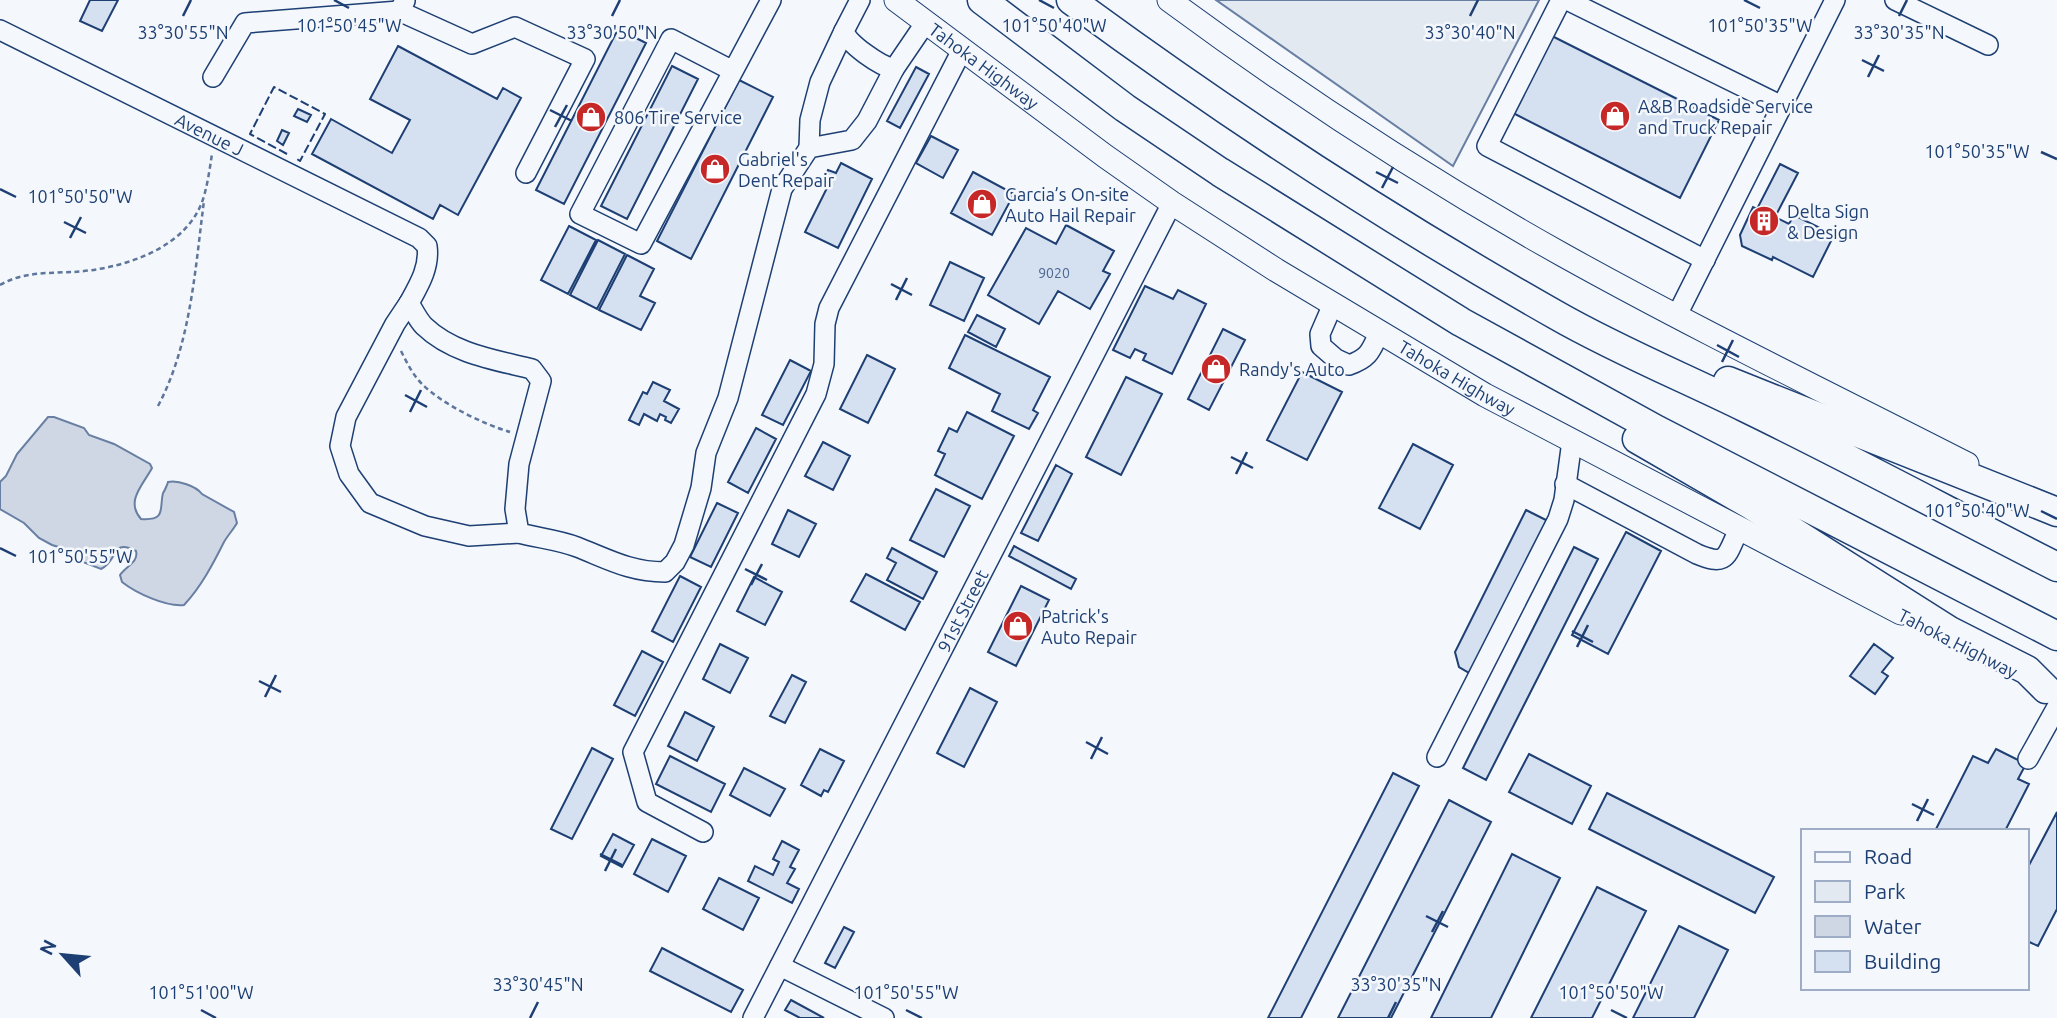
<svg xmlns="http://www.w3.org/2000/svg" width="2057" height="1018" font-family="Ubuntu,sans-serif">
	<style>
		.green { fill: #e3e9f0; stroke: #687fa3; stroke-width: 2 }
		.water { fill: #cfd7e4; stroke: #687fa3; stroke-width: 2 }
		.building { fill: #d5e0f0; stroke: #1d3f73; stroke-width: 2 }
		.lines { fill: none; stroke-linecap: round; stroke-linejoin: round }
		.minor-casing { stroke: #1d3f73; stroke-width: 22 }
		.major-casing { stroke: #1d3f73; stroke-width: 25 }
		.highway-casing { stroke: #1d3f73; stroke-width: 31 }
		.path { stroke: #5e769c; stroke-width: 2.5; stroke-dasharray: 5 3.5; stroke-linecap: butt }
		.minor { stroke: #f4f7fb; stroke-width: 19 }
		.major { stroke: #f4f7fb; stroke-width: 23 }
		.highway { stroke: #f4f7fb; stroke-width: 28 }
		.fence { stroke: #1d3f73; stroke-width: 2; stroke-dasharray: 9 3.5; stroke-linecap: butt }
		.ticks { fill: none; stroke: #1d3f73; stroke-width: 2.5 }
		.labels { text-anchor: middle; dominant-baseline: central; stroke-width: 5; stroke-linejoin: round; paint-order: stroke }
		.number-label { font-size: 14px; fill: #4b6792 }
		.street-label { font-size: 18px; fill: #1d3f73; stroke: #f4f7fb }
		.poi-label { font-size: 18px; fill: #1d3f73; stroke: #f4f7fb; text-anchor: start }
		.ticks-label { font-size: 18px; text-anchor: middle; fill: #1d3f73; stroke: #f4f7fb; stroke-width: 5; stroke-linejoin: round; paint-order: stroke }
	</style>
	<rect width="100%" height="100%" fill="#f4f7fb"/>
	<path class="green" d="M1216,0h323l-86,166z"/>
	<path class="water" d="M48,417h6l30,11 5,7 25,9 36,20 2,4c-9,17 -27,33 -11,51 26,2 18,-11 22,-26 1,-1 5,-10 5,-11 10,-2 28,4 34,12l32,18 3,11c-4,7 -9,12 -13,19 -11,22 -23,45 -40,63 -18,2 -48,-12 -62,-23l-2,-7c6,-9 19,-13 16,-24 -25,-13 -17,9 -35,18l-26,-10 -13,-11 -10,-3 -13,-7 -15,-15 -24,-14v-27l6,-6 11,-22z"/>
	<path class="building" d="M90,0h28l-16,31 -22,-10z
		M618,29l28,14 -82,161 -28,-14z
		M1550,35l169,85 -39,78 -169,-86z
		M398,46l99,53 6,-11 18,10 -63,117 -18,-10 -7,14 -121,-65 19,-35 61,34 18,-33 -40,-21z
		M672,66l26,13 -71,140 -26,-13z
		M916,67l13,7 -29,54 -13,-7z
		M739,80l34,17 -82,162 -34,-18z
		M298,109l13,6 -4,7 -13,-6z
		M282,130l7,3 -6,12 -6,-4z
		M931,136l27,14 -15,28 -27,-15z
		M841,163l31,16 -34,69 -33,-16 25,-50 -6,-3 4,-9 8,3z
		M1780,164l18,9 -23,44 14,7 5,-9 40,20 -21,42 -40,-20 -1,3 -30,-14 -2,-11 13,-28 4,2z
		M973,172l41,22 -22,41 -41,-22z
		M1066,225l48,26 -11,20 7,3 -20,35 -32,-18 -19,33 -51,-29 38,-67 30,16z
		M569,226l27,14 -28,54 -27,-14z
		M598,240l27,14 -28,55 -27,-14z
		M627,255l27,14 -14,27 15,7 -14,27 -42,-20z
		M950,262l34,16 -20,43 -34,-16z
		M1145,286l28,13 5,-9 28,14 -34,70 -29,-14 3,-6 -11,-5 -5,9 -17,-8z
		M977,315l28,14 -9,18 -28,-15z
		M1223,329l22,11 -36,70 -21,-11z
		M965,335l85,42 -17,33 5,3 -9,16 -37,-18 8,-17 -51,-26z
		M867,355l28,14 -27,54 -28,-14z
		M790,360l21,11 -28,54 -21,-10z
		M1302,372l40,20 -35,68 -40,-20z
		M1126,377l36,17 -41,81 -35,-18z
		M653,382l17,8 -6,11 15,8 -8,14 -6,-3 1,-3 -6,-3 -3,7 -13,-7 -5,11 -10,-5 14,-28 4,2z
		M967,412l47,24 -32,63 -47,-24 10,-21 -7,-3 11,-23 8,4z
		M756,428l20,11 -28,54 -20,-11z
		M823,442l27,14 -17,34 -28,-14z
		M1413,444l40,21 -33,64 -41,-21z
		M1056,465l16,9 -34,67 -17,-8z
		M936,489l34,17 -26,51 -34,-17z
		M717,503l21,10 -27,54 -21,-10z
		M788,510l28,14 -17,33 -27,-13z
		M1526,510l22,11 -77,153 -12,-7 -4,-15z
		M1626,532l35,19 -53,103 -36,-19z
		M1014,546l62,33 -5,10 -62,-33z
		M1574,547l24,12 -112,221 -23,-12z
		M892,548l45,24 -14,27 -36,-19 9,-17 -9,-5z
		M866,574l54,28 -15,28 -54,-29z
		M680,576l21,11 -28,55 -21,-11z
		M754,577l28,15 -17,33 -28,-14z
		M1021,586l28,14 -33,66 -28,-14z
		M720,644l28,14 -18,35 -27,-14z
		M1874,644l19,14 -11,14 6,4 -13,18 -25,-18z
		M642,651l21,11 -28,54 -21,-11z
		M792,675l14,7 -21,41 -15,-7z
		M970,688l27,14 -33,65 -27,-14z
		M685,712l29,15 -17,34 -29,-15z
		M592,748l21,11 -41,80 -21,-10z
		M820,749l24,12 -16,31 -4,-2 -3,6 -20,-11z
		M1996,749l30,15 -8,15 11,5 -24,47h-70l38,-75 15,7z
		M1529,754l62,32 -19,38 -63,-32z
		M670,756l55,28 -14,28 -55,-28z
		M744,768l41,21 -15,27 -40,-21z
		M1393,773l26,13 -118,232h-33z
		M1607,793l167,84 -19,36 -166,-84z
		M1449,800l42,22 -100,196h-53z
		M2057,812v97l-19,37 -11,-5v-72z
		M613,834l21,11 -12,22 -21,-11z
		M652,839l34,17 -18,36 -34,-18z
		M782,841l17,9 -9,17 5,2 -8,14 12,6 -7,14 -44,-22 7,-15 18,9 6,-13 -6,-3z
		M1512,854l48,24 -69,140h-60z
		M719,878l40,20 -16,32 -40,-21z
		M1597,887l49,24 -54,107h-61z
		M1679,926l49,24 -34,68h-61z
		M844,927l10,5 -19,36 -10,-5z
		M662,948l81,42 -12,22 -81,-41z
		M791,1000l33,18h-24l-15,-8z"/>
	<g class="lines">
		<g class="minor-casing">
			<g id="minor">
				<path d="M860,0l-16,31c4,13 36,35 50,38l32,-47"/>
				<path d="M1561,0l-74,146 218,114"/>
				<path d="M1567,0l215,106"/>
				<path d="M1895,0l93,45"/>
				<path d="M399,11l73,33 43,-17 70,32 -59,114"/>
				<path id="s1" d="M0,30l419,208 8,8c3,21 -8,39 -18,57 5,8 9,17 15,23 29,28 72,34 108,43l9,12 -22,83 -4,45 4,24c19,5 40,7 58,14 31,12 53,25 88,25l10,-10 9,-17 17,-57 5,-35 22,-55 54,-209 27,-41 43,-8 15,-19 27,-52"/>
				<path d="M733,71l-62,-32 -91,175 61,30 130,-244"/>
				<path d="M213,77l32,-54 154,-12 6,-10"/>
				<path d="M809,148l1,-28 10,-38 24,-51"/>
				<path d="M409,303l-14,21 -49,93 -6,29 9,28 21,29 55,23 44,10 50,-3"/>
				<path d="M1333,304l-13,30 1,12 15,13 13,6c21,-7 22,-15 31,-34"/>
				<path d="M1677,315l158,-315"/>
				<path d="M1565,484l132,70c31,13 29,2 42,-25"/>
				<path d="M1437,757l121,-238 6,-19 8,-59"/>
				<path d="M2028,759l29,-52"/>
				<path d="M703,832l-56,-30 -14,-50 183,-358 8,-30 1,-40 4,-16 133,-258"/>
				<path d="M780,966l104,52"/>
				<path id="s2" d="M753,1018l419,-815"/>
			</g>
		</g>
		<g class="major-casing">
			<g id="major">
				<path id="s3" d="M896,0l209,156 67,47 104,67 209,125 416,218"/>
				<path d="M1169,0c126,93 258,179 394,255 133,74 269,140 404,209"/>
			</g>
		</g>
		<g class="highway-casing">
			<path id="highway" d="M982,0l143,108 95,64 241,150 196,108 400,206
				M1071,0c155,114 317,220 485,315 61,35 127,62 190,93 105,51 207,106 311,159
				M1728,381l329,131
				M1637,439l114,66 199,126 77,39 19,19"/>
		</g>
		<path class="path" d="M0,285c22,-13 49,-12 73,-13 49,-3 116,-23 131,-76 4,-14 6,-29 8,-42
			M401,351c6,12 12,24 21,33 20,20 61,40 88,48
			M158,406c33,-62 37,-137 46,-205"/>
		<use href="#minor" class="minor"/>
		<use href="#major" class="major"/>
		<use href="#highway" class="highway"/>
		<path class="fence" d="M287,154l-37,-20 24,-47 51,27 -25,47 -3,-2"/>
	</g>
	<path class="ticks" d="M334,0l15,8M1039,0l15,8M1744,0l16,8M183,16l8,-16M612,16l8,-16M1470,16l8,-16M1899,16l8,-16M1862,60l22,11M1868,77l11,-22M550,110l22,11M555,127l12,-22M2041,152l16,7M1376,172l22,11M1382,188l11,-21M0,189l16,8M64,222l22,11M70,238l11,-21M891,284l21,11M896,300l11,-22M1717,345l22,12M1722,362l11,-22M405,395l22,12M410,412l11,-22M1231,457l22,11M1236,474l11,-22M2041,511l16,8M0,548l16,8M745,569l22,11M751,585l11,-21M1572,631l21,11M1577,647l11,-22M259,681l22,11M265,697l11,-22M1086,742l22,12M1091,759l11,-22M1912,804l22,11M1917,821l11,-22M600,854l22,11M605,871l11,-22M1426,916l22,11M1432,932l11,-21M201,1010l15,8M906,1010l16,8M1611,1010l16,8M530,1018l8,-16M1388,1018l8,-16"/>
	<defs>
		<g id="shop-disc" transform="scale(1.575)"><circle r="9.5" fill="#c62828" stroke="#f4f7fb"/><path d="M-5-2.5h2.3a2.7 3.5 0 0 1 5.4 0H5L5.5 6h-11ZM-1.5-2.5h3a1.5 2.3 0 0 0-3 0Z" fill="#fff"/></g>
		<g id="building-disc" transform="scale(1.575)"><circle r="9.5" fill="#c62828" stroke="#f4f7fb"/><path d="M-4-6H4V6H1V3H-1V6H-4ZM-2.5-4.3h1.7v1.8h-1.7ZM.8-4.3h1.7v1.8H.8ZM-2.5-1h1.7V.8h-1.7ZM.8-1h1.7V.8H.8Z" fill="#fff"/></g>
	</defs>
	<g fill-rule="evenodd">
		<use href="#shop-disc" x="1615" y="116"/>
		<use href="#shop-disc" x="591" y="117"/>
		<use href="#shop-disc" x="715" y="169"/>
		<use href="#shop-disc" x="982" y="204"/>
		<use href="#building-disc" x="1764" y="221"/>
		<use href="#shop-disc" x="1216" y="369"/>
		<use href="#shop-disc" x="1018" y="626"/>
	</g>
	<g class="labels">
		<g class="number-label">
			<text x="1054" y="273">9020</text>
		</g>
		<g class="street-label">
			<text stroke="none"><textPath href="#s3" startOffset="110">Tahoka Highway</textPath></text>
			<text stroke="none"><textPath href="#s1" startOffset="234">Avenue J</textPath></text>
			<text stroke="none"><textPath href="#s3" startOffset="677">Tahoka Highway</textPath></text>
			<text stroke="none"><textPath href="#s2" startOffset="458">91st Street</textPath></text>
			<text transform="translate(1958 643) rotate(27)">Tahoka Highway</text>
		</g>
		<g class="poi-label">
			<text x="1638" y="106">A&amp;B Roadside Service<tspan x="1638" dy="21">and Truck Repair</tspan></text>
			<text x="614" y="117">806 Tire Service</text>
			<text x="738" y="159">Gabriel's<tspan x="738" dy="21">Dent Repair</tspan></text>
			<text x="1005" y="194">Garcia’s On-site<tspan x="1005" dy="21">Auto Hail Repair</tspan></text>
			<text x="1787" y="211">Delta Sign<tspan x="1787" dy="21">&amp; Design</tspan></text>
			<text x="1239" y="369">Randy's Auto</text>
			<text x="1041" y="616">Patrick's<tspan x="1041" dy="21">Auto Repair</tspan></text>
		</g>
	</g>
	<g class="ticks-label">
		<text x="1760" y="32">101°50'35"W</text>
		<text x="349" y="32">101°50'45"W</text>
		<text x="1054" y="32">101°50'40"W</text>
		<text x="183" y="39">33°30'55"N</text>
		<text x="612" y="39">33°30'50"N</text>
		<text x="1470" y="39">33°30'40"N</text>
		<text x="1899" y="39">33°30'35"N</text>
		<text x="1977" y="158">101°50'35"W</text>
		<text x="80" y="203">101°50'50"W</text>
		<text x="1977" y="517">101°50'40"W</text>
		<text x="80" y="563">101°50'55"W</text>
		<text x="538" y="991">33°30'45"N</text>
		<text x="1396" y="991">33°30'35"N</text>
		<text x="201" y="999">101°51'00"W</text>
		<text x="906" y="999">101°50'55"W</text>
		<text x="1611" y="999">101°50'50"W</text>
	</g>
	<rect x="1801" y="829" width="228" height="161" fill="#f4f7fb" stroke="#9eadc5" stroke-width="2"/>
	<rect x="1815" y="852" width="35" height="10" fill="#f4f7fb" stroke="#9eadc5" stroke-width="2"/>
	<text x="1864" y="864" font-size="21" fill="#1d3f73">Road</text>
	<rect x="1815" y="881" width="35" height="21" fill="#e3e9f0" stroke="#9eadc5" stroke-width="2"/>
	<text x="1864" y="899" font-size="21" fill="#1d3f73">Park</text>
	<rect x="1815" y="916" width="35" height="21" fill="#cfd7e4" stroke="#9eadc5" stroke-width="2"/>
	<text x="1864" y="934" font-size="21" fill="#1d3f73">Water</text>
	<rect x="1815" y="951" width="35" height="21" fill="#d5e0f0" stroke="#9eadc5" stroke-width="2"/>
	<text x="1864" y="969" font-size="21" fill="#1d3f73">Building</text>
	<g transform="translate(63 955) rotate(297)" stroke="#f4f7fb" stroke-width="5" paint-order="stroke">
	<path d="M0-5L12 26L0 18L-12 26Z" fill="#1d3f73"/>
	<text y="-10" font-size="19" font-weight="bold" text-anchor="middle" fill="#1d3f73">N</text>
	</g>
</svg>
